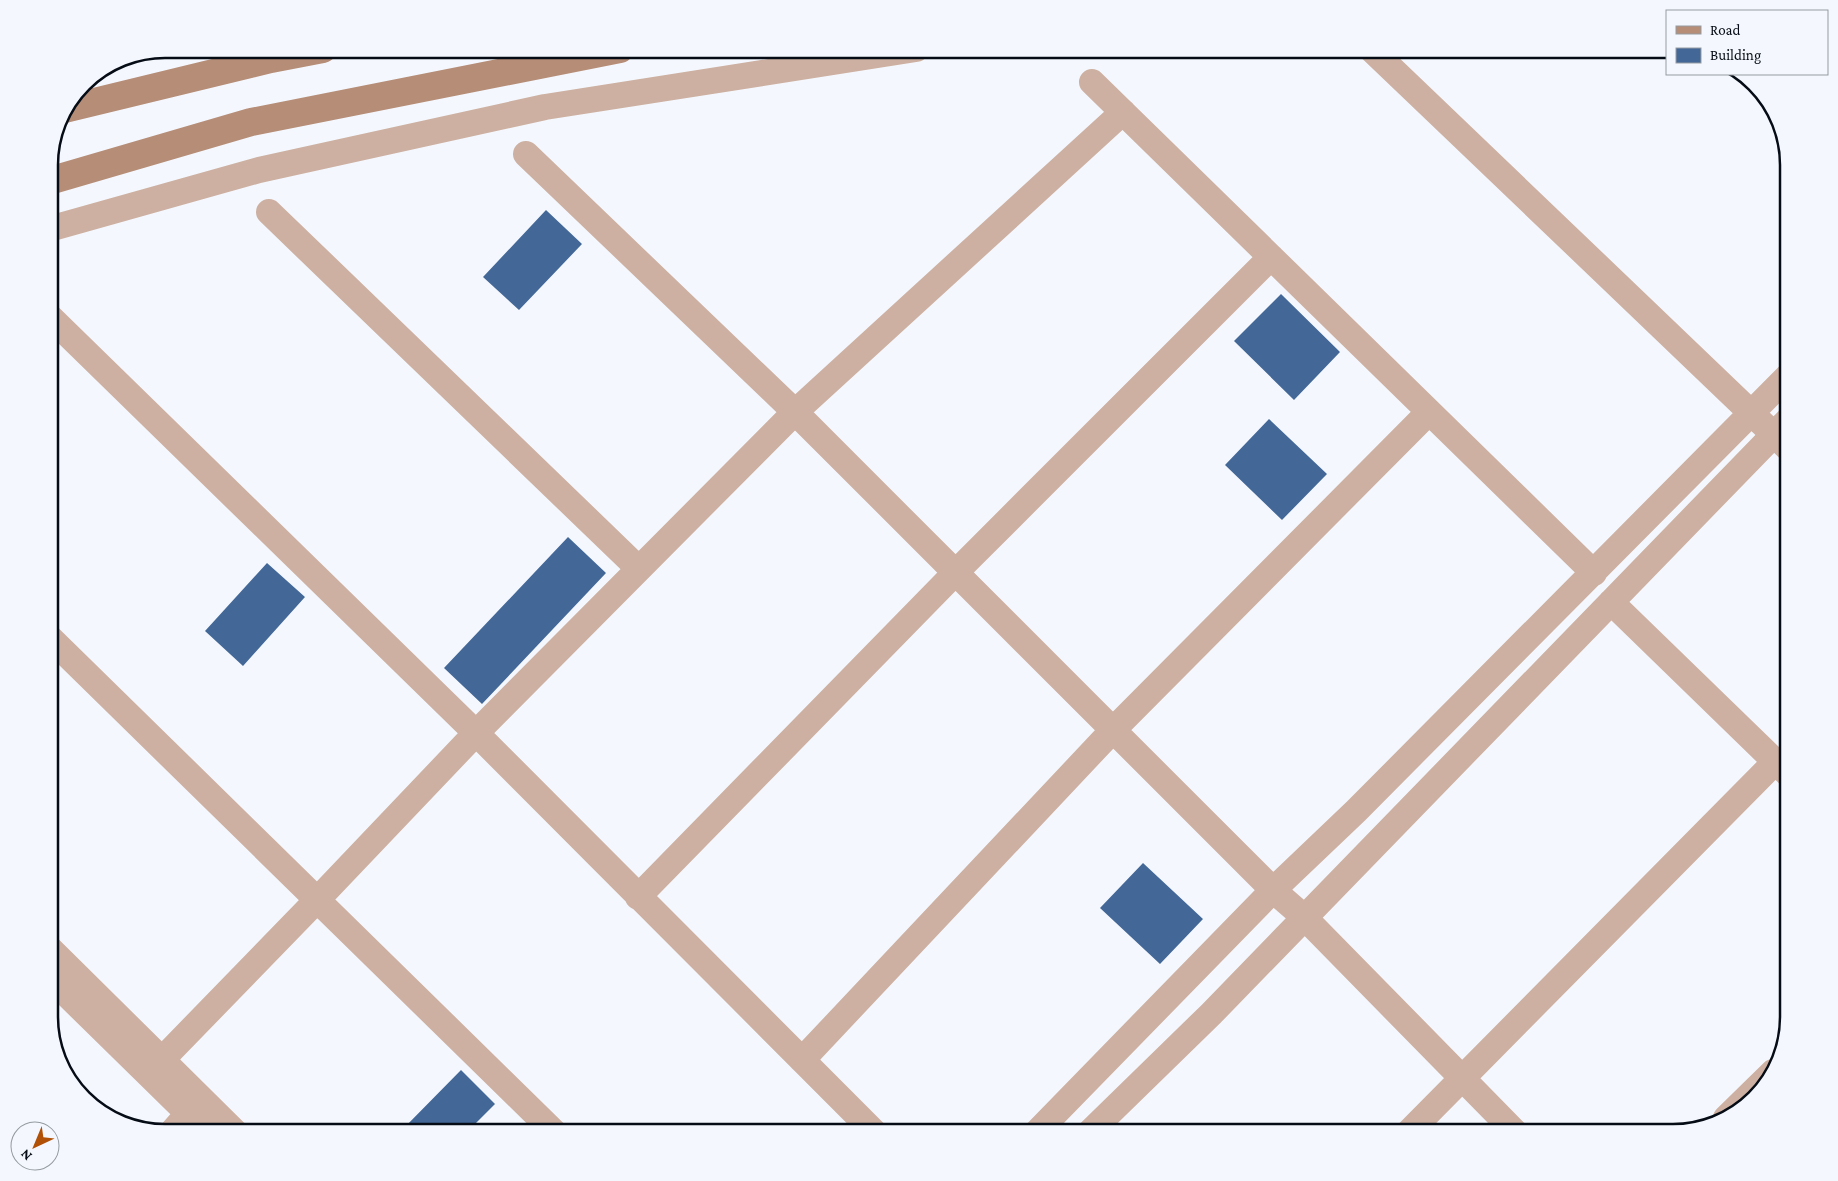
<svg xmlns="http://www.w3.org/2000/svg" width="1838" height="1181" font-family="'Crimson Pro',serif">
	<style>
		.building { fill: #436898 }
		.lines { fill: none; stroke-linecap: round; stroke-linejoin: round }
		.street { stroke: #cdb0a1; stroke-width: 26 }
		.secondary { stroke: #b68d77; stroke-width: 28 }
		.rim { fill: none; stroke: #060c15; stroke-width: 2.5 }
	</style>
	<rect width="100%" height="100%" fill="#f4f8fe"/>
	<path class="building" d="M546,210l36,34 -63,66 -36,-33z
		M1281,294l59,58 -46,48 -60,-59z
		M1269,419l58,55 -45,46 -57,-55z
		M568,537l38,36 -124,131 -38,-36z
		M267,563l38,34 -62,69 -38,-35z
		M1143,863l60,56 -43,45 -60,-56z
		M461,1070l34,34 -28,28h-67z"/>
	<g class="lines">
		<path class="street" d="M1371,49l418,400
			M1092,82l502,491
			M526,154l269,258 478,478 31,27 211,215
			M269,212l370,357
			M49,229l210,-59 286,-63 371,-58
			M49,316l427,417 398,399
			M1611,602l177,172
			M49,637l505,495
			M638,897l317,-324 316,-316
			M49,948l186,184
			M49,977l158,155
			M802,1060l311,-330 316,-318
			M148,1074l169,-174 159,-167 319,-321 328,-300
			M1726,1118l47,-46
			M172,1132l27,-31
			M1037,1132l236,-242 83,-79 433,-436
			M1090,1132l121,-118 578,-595
			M1409,1132l367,-371"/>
		<path class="secondary" d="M65,109l206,-50 52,-10
			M49,181l202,-59 369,-73"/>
	</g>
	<path d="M0 0H1838V1181H0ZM165 58H1673A107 107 0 0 1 1780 165V1017A107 107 0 0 1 1673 1124H165A107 107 0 0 1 58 1017V165A107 107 0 0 1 165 58Z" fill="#f4f8fe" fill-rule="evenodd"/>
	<path class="rim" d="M165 58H1673A107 107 0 0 1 1780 165V1017A107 107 0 0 1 1673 1124H165A107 107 0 0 1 58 1017V165A107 107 0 0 1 165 58Z"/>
	<rect x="1666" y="10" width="162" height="65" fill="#f4f8fe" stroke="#959aa1"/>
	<rect x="1676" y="26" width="25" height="8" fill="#b68d77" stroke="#959aa1"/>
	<text x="1710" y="35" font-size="15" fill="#060c15">Road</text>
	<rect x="1676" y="48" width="25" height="15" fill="#436898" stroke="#959aa1"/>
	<text x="1710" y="60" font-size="15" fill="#060c15">Building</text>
	<g transform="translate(35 1146) rotate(224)"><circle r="24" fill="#f4f8fe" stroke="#959aa1"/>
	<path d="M0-4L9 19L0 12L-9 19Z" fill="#b15107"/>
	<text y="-8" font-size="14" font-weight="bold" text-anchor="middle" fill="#060c15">N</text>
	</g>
</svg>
